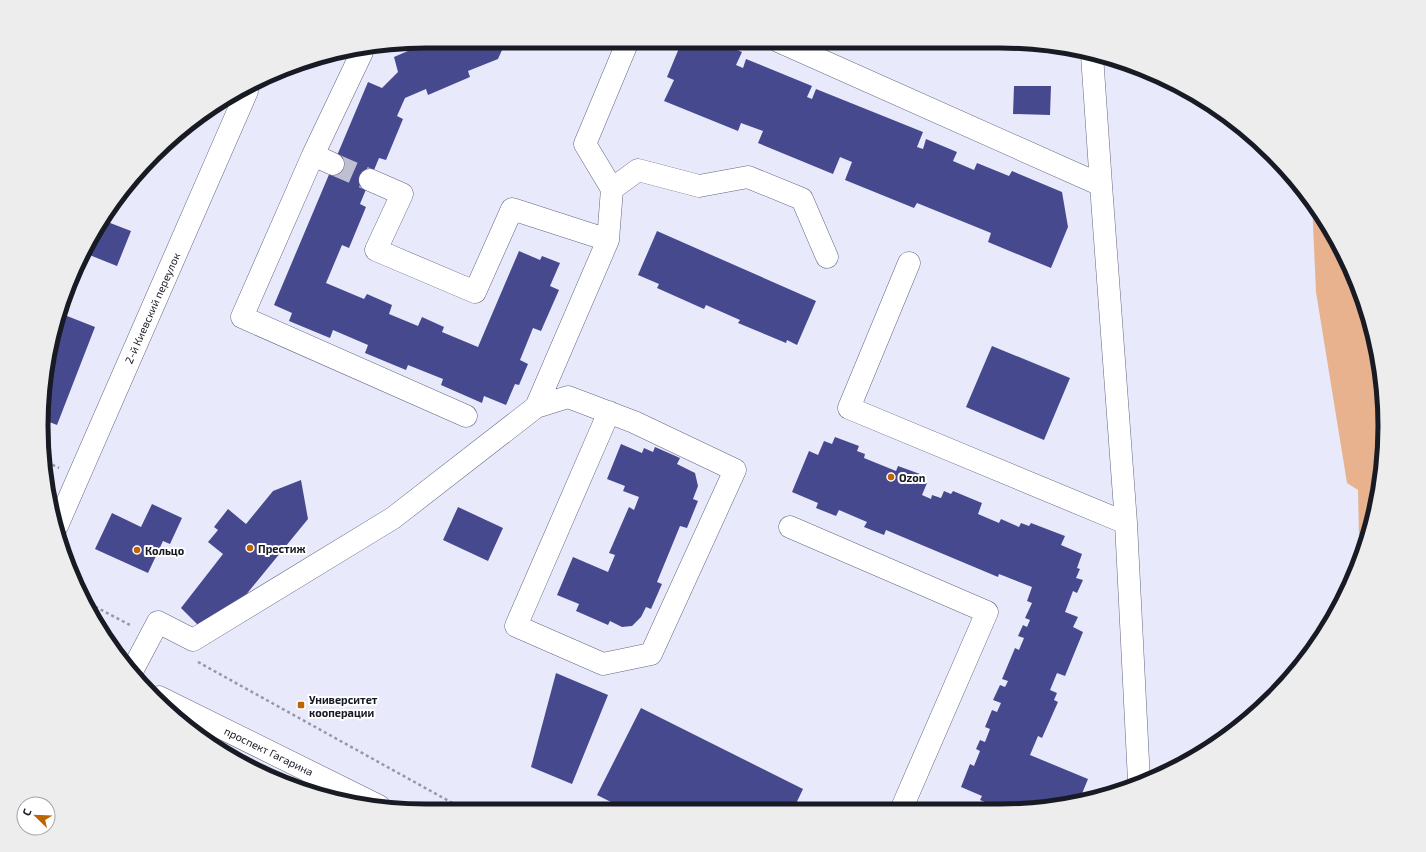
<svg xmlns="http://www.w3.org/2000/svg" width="1426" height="852" font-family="'Exo 2',sans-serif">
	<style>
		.green { fill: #e7b28d }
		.building { fill: #46498e }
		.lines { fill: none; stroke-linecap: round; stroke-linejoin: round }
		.minor-tunnel { stroke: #bec0d1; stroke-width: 22; stroke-dasharray: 22 11; stroke-linecap: butt }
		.minor-casing { stroke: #636780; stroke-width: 23 }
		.major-casing { stroke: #636780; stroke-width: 23 }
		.path { stroke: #9698a7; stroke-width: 2.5; stroke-dasharray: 3 3; stroke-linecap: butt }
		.minor { stroke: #fff; stroke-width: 22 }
		.major { stroke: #fff; stroke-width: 22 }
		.poi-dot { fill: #bd6403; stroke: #fff; stroke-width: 1.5 }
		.labels { text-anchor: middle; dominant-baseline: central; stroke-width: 4; stroke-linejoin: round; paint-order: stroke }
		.street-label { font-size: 11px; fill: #181a24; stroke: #fff }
		.poi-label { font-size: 11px; font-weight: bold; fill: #181a24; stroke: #fff; text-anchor: start }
		.rim { fill: none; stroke: #181a24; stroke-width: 5 }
	</style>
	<rect width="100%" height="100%" fill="#e8eafc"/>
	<path class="green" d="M1312,202l8,10 36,67 22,72 7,75 -7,75 -16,51 -3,-13 -1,-49 -11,-7 -31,-191z"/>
	<path class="building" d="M431,41h75l-8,18 -30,12 2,6 -42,18 -2,-6 -21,9 -8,18 6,3 -17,41 -7,-2 -19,46 6,3 -17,41 -7,-3 -16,38 38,16 3,-5 25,11 -3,9 29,12 4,-9 22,10 -2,5 36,15 41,-96 21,9 2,-4 18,7 -10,23 9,4 -18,41 -8,-3 -13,32 8,4 -9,21 -4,-1 -9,21 -22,-9 -2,7 -41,-18 2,-6 -35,-14 -2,5 -41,-17 3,-8 -35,-15 -3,8 -41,-17 3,-8 -18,-8 94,-223 14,6 16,-16 -4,-15z
		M682,41h22l4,2v-2h9l25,11 -6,13 7,3 3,-9 66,27 -5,11 5,2 4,-10 107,43 -6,15 6,2 3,-10 31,13 -4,9 21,9 3,-7 32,13 3,-5 50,21 6,35 -17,41 -63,-26 3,-9 -74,-30 -3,5 -69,-28 7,-18 -12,-5 -7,17 -75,-31 5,-12 -22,-8 -3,8 -74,-30 10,-21 -7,-3z
		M1014,86h37l-1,29 -37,-1z
		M105,221l26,10 -14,35 -30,-12z
		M657,231l159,70 -19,44 -10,-5 -1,3 -48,-20 2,-3 -34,-15 -2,4 -47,-21 2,-4 -21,-9z
		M62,314l33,13 -38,98 -15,-6 16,-94z
		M992,346l78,32 -26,62 -78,-33z
		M835,437l24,9 -2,5 8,3 -1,4 32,13 2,-5 22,8 -2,6 9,3 -5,12 9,4 1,-4 9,3 3,-7 7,3 2,-3 29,12 -4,11 21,9 2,-4 18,8 2,-4 8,3 2,-3 34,13 -4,9 21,9 -5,14 3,1 -4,9 7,2 -6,13 -4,-2 -8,21 13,5 -5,10 10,5 -18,44 -8,-3 -7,17 7,3 -3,7 4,2 -16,36 -4,-2 -8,19 58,24 -9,22 -54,9h-24v-1l-21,-9 2,-4 -21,-9 9,-23 4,2 6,-15 -4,-2 4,-9 5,2 5,-13 -5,-2 7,-17 5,2 4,-9 -8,-3 7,-15 5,2 3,-6 -6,-2 13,-31 4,2 5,-12 -6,-2 5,-11 4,2 3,-7 -5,-2 7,-15 -5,-2 5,-14 -33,-13 -1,3 -112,-47 -2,5 -20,-8 3,-5 -28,-12 -3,6 -20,-8 2,-5 -26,-11 17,-41 9,4 6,-14 8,3z
		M621,444l21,9 2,-5 9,4 2,-5 25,11 -3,6 18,9 3,13 -5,13 5,2 -11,27 -7,-2 -23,56 5,2 -11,25 -5,-2 -5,10 -9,9 -10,1 -12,-6 -2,4 -32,-14 3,-7 -22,-9 16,-38 35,15 7,-17 -6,-2 20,-46 5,3 5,-13 -16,-6 2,-5 -18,-7z
		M301,480l7,39 -68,83 -41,24 -18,-18 42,-54 -15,-12 10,-12 -4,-3 14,-18 18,15 27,-33z
		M152,504l30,14 -12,26 -7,-3 -15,32 -53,-24 17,-36 29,14z
		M458,507l45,21 -15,33 -45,-21z
		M556,673l52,22 -36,89 -41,-17z
		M641,708l162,81 -10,21h-166l-30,-15z"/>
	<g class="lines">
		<path class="minor-tunnel" d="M333,164l37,16"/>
		<g class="minor-casing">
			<path id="minor" d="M778,41l323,144 -9,-130
				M362,52l-49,103 -71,162 224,99
				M313,155l20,9
				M1101,185l25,338
				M612,189l26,-19 61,16 49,-9 54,22 25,58
				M608,240l4,-51 -27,-45 43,-103
				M909,263l-60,145 277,115 13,258
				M536,407l32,-10 66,25 101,48 -84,184 -48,10 -87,-38 93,-214
				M57,526l190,-435
				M790,527l197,85 -86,198
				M132,671l26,-49 35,18 200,-122 143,-111 72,-167 -96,-31 -37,83 -99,-42 26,-56 -32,-14"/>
		</g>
		<g class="major-casing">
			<path id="major" d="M159,697l220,109"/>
		</g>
		<path class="path" d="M47,462l12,6
			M90,604l40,21
			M198,662l267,148"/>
		<use href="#minor" class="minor"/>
		<use href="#major" class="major"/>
	</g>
	<g class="poi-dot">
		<circle cx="891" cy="477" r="4"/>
		<circle cx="250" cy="548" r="4"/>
		<circle cx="137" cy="550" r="4"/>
		<rect x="297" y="701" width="8" height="8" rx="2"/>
	</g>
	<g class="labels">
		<g class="street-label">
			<text transform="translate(152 308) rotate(-66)">2-й Киевский переулок</text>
			<text transform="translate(269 751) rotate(26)">проспект Гагарина</text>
		</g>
		<g class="poi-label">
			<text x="899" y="477">Ozon</text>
			<text x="258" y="548">Престиж</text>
			<text x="145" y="550">Кольцо</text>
			<text x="309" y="699">Университет<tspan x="309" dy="13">кооперации</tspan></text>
		</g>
	</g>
	<path d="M0 0H1426V852H0ZM426 48H1000A378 378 0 0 1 1378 426V426A378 378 0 0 1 1000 804H426A378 378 0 0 1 48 426V426A378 378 0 0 1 426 48Z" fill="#ededed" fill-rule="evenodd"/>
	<path class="rim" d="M426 48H1000A378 378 0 0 1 1378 426V426A378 378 0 0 1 1000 804H426A378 378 0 0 1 48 426V426A378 378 0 0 1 426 48Z"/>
	<g transform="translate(36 816) rotate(293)"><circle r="19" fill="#ffffff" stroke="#a3a3a7"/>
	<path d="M0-3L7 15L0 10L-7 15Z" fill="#bd6403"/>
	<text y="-6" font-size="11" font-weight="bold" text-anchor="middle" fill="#181a24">С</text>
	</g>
</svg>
